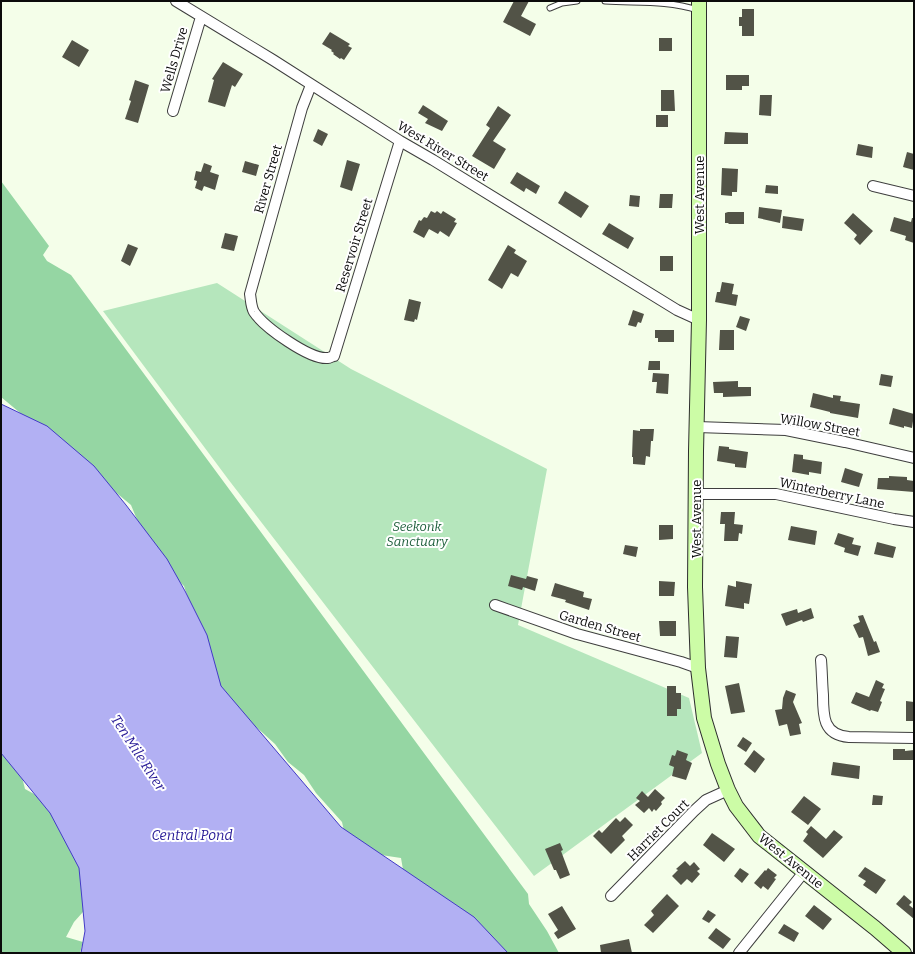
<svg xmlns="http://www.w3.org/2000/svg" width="915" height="954" font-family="Bitter,serif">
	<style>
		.green { fill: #b5e6bc }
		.forest { fill: #95d6a3 }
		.water { fill: #b2b0f3; stroke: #433ac7 }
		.building { fill: #525347 }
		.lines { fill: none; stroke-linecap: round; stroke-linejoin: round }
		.lane-casing { stroke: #3e3e3e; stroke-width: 7 }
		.street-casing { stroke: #3e3e3e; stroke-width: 12 }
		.secondary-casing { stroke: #2d2d2d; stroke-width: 16 }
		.lane { stroke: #fff; stroke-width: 5 }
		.street { stroke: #fff; stroke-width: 10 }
		.secondary { stroke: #ccfca6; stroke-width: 14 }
		.labels { text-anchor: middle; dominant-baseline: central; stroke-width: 4; stroke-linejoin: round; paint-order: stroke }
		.street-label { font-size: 13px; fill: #0b0b0b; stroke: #fff }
		.park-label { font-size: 13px; font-style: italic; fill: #1e5f3c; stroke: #fff }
		.water-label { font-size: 14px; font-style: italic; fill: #271a96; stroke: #fff }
	</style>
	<rect width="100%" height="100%" fill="#f4fee9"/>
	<path class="green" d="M217,283l134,86 196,100 -29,156 171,73 13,55 -168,123 -306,-397 -125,-168z"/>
	<path class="forest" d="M1,181l48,65 -6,9 4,6 24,14 457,619 1,10 18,27 12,22h-58l-96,-72 -4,-23 -20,-3 -34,-11 -5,-22 -26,-29 -12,-18 -16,-13 -13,-18 -32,-29 -27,-32 -32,-97 -13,-12 -33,-52 -7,-17 -130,-108z
		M1,731l19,38 5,20 20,11 17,6 29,97 -17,19 -8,15 17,5 -3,11h-79z"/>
	<path class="water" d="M1,404l46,22 47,40 32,39 41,54 18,32 22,44 14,51 120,141 133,90 34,36h-427l4,-22 -6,-63 -29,-55 -49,-60z"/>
	<path class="building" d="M514,1h15l-8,15 15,8 -6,12 -27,-14z
		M742,9h12v27h-12v-10h-3v-9h3z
		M330,32l20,12 -2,2 4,2 -8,12 -3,-2 -1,1 -7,-5 1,-1 -3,-2 1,-1 -10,-6z
		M659,38h13v13h-13z
		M72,40l17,10 -10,17 -17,-10z
		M223,62l20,12 -8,13 -3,-2 -7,22 -17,-5 6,-22 -2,-1z
		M726,75h23v11h-7v4h-16z
		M135,80l14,5 -11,38 -13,-4 6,-18 -2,-1z
		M661,90h13l1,21h-14z
		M760,95h12l-1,21 -12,-1z
		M423,105l25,16 -6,10 -17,-8 3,-4 -10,-6z
		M498,106l13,9 -18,26 13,8 -12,20 -22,-13 18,-28 -4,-3z
		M656,115h12v12h-12z
		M318,129l10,5 -6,12 -9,-5z
		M725,132l23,1v11h-24z
		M858,144l15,3 -1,11 -16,-3z
		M907,152l7,2v16l-11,-3z
		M347,160l13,4 -8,27 -12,-4z
		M245,161l14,4 -3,11 -14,-4z
		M204,163l8,3 -2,6 9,3 -4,15 -11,-4 -2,5 -7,-3 2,-7 -3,-1 2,-9 5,1z
		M722,168l16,1 -1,23h-5v4l-11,-1z
		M517,172l23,14 -4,8 -10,-6 -2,4 -14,-9z
		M766,185l12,1v8l-13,-1z
		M565,191l24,15 -8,12 -23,-15z
		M660,194h13l-1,14h-13z
		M630,195l10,1 -1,11 -10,-1z
		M759,207l23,3 -2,13 -22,-5z
		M431,211l4,2 2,-2 4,3 2,-3 13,8 -2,3 3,1 -8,14 -9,-6 -2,3 -9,-5 -5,9 -11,-6 6,-12 2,1 3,-4 3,1z
		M728,212h16v12h-15l-1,-1h-3v-10z
		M853,213l20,18 -13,14 -6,-6 3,-4 -13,-12z
		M783,216l21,3 -2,12 -20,-3z
		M894,217l17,5 1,-4h2v25l-9,-3 1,-4 -16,-5z
		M609,223l25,15 -6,11 -26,-15z
		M225,233l13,3 -4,15 -13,-3z
		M128,244l10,4 -8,18 -9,-5z
		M508,245l8,5 -2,3 13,8 -9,16 -7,-4 -9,16 -14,-9z
		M660,256h13v15h-13z
		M722,282l12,2 -2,10 6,1 -2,11 -21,-4 2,-10h3z
		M409,299l12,3 -4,18 -2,-1 -1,3 -10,-2z
		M633,310l11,4 -3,9 -3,-1 -2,5 -8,-2z
		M740,316l10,3 -4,12 -10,-4z
		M655,330h19v12h-16v-4h-3z
		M720,330h14v20h-15z
		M649,361h11v9h-12z
		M653,373l16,1 -1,20 -12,-1 1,-11h-5z
		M881,374l12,2 -2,11 -12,-2z
		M738,381v6h13v9l-28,1v-4h-9l-1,-11z
		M813,393l20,5v-3l8,1 -1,5 20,3 -2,14 -28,-5v-1l-20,-5z
		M893,408l21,6 -2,14 -8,-2v2l-15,-4z
		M640,429h14l-1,12h-2l-1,16 -4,-1 -1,9 -12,-1v-7h-1l1,-27 7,1z
		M719,446l10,1v2l19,3 -2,16 -11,-1v-3l-18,-3z
		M794,454l9,1v4l19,3 -1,12 -12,-2v3l-17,-3z
		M845,468l18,6 -4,13 -18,-5z
		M889,476l18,1v3l7,1v11l-37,-3 1,-11h11z
		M721,512h14l-1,12 9,1 -1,9 -3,-1 -1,8h-14l1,-17h-5z
		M659,525h14v14l-14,1z
		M791,526l26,5 -2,14 -27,-5z
		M838,533l16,5 -2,6 9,2 -3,10 -14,-4 1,-4 -11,-4z
		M877,542l19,5 -3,11 -19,-4z
		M625,545l13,2 -2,10 -13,-3z
		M511,575l15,4 1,-3 11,3 -3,12 -12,-4 -1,3 -14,-4z
		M659,581l16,1 -1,14h-15z
		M736,581l16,3 -3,20 -5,-1v6l-19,-3 3,-21 8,2z
		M555,583l29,9 -1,5 9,2 -3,11 -24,-8 1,-2 -15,-4z
		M811,608l3,10 -11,4 -1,-2 -16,6 -5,-12 16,-5 1,4z
		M863,615l11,27 2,-1 4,11 -12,4 -5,-19 -4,1 -6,-13 7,-3 -2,-6z
		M659,621h17v15h-16z
		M726,636l13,1 -2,21 -13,-1z
		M876,680l8,4 -2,4 3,1 -5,12 2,1 -4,10 -7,-2 -1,1 -19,-8 5,-11 13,5z
		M739,683l6,29 -14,2 -6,-28z
		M667,686h9v7h5v16h-4v7h-10z
		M786,690l10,4 -3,8 9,21 -3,1 2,10 -11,2 -3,-12 -8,2 -4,-16 7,-1 1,-11z
		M906,701l8,1v19h-8z
		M743,737l9,6 -6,9 -9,-6z
		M893,749h12v2l9,-1v10h-21z
		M677,750l11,4 -2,6 6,3 -6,17 -14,-4 2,-9 -5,-2 3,-10 3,1z
		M754,750l11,9 -10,14 -11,-9z
		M833,762l27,4 -1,13 -28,-4z
		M655,789l10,9 -4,4 1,2 -6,7 -2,-2 -2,3 -3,-4 -5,5 -9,-8 5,-4 -4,-3 6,-7 6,6z
		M873,795l10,1 -1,9h-10z
		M804,796l17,13 -13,16 -17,-13z
		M625,817l8,8 -11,11 3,4 -14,14 -18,-18 6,-6 3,3 14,-15 4,4z
		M811,826l15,13 8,-9 9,7 -20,21 -20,-17 5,-7 -2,-2z
		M712,833l23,16 -11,13 -21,-17z
		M560,843l3,7 -2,1 9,24 -10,4 -4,-9h-2l-9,-21z
		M685,861l5,5 4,-4 6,7 -3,2 3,3 -8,9 -5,-4 -6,6 -9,-9 6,-6 -2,-1z
		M865,867l21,13 -10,14 -13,-9 3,-4 -8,-5z
		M740,868l9,6 -7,9 -8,-7z
		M768,868l9,7 -3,3 2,1 -8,11 -5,-4 -2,3 -7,-6 11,-13 1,1z
		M667,894l12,12 -26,27 -9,-8 10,-10 -3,-4z
		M904,895l8,7 -3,3 5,4v10l-18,-15z
		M814,905l18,14 -9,11 -18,-14z
		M562,906l14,23 -18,10 -4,-6 4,-3 -10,-16z
		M708,910l8,5 -7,8 -7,-4z
		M784,924l15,9 -5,9 -16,-9z
		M716,928l15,11 -8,10 -15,-11z
		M629,939l3,14h-31l-1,-8z"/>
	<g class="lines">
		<g class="lane-casing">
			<path id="lane" d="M605,1c33,2 61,-1 93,9
				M550,8l12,-5 15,-2"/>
		</g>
		<g class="street-casing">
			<path id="street" d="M176,1l97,59 127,81 33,19 244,150 22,10
				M311,85l-9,23 -52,186c1,6 1,13 4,18 10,15 56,48 74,46 2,0 4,-2 6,-2l66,-215
				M173,111l28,-94
				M873,186l41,10
				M697,427l89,3 59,12 69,16
				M696,494h80l118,25 20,3
				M495,605l82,29 104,28 17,6
				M821,660c1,12 1,23 2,35 0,21 0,40 26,42l65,1
				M611,896l83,-85 12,-11 22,-10
				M739,953l65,-81"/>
		</g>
		<g class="secondary-casing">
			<path id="secondary" d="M699,1v319l-3,131 -1,136 3,81 6,50 14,46 10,26 8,16 23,30 116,92 29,25"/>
		</g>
		<use href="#lane" class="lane"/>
		<use href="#street" class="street"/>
		<use href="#secondary" class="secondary"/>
	</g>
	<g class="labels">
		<g class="street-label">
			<text transform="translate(174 60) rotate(-74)">Wells Drive</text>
			<text transform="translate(443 151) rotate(31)">West River Street</text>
			<text transform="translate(268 179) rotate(-74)">River Street</text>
			<text transform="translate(699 195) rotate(-90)">West Avenue</text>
			<text transform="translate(354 245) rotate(-73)">Reservoir Street</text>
			<text transform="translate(820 425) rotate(10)">Willow Street</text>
			<text transform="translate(832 493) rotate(12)">Winterberry Lane</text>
			<text transform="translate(696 519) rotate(-90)">West Avenue</text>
			<text transform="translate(600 626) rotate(16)">Garden Street</text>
			<text transform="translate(658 830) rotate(-45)">Harriet Court</text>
			<text transform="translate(791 861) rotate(39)">West Avenue</text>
		</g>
		<g class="park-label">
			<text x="417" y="526">Seekonk<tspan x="417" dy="15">Sanctuary</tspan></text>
		</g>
		<g class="water-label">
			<text transform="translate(138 753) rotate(57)">Ten Mile River</text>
			<text x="192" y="835">Central Pond</text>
		</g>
	</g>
	<rect width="915" height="954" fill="none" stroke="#0b0b0b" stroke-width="4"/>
</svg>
